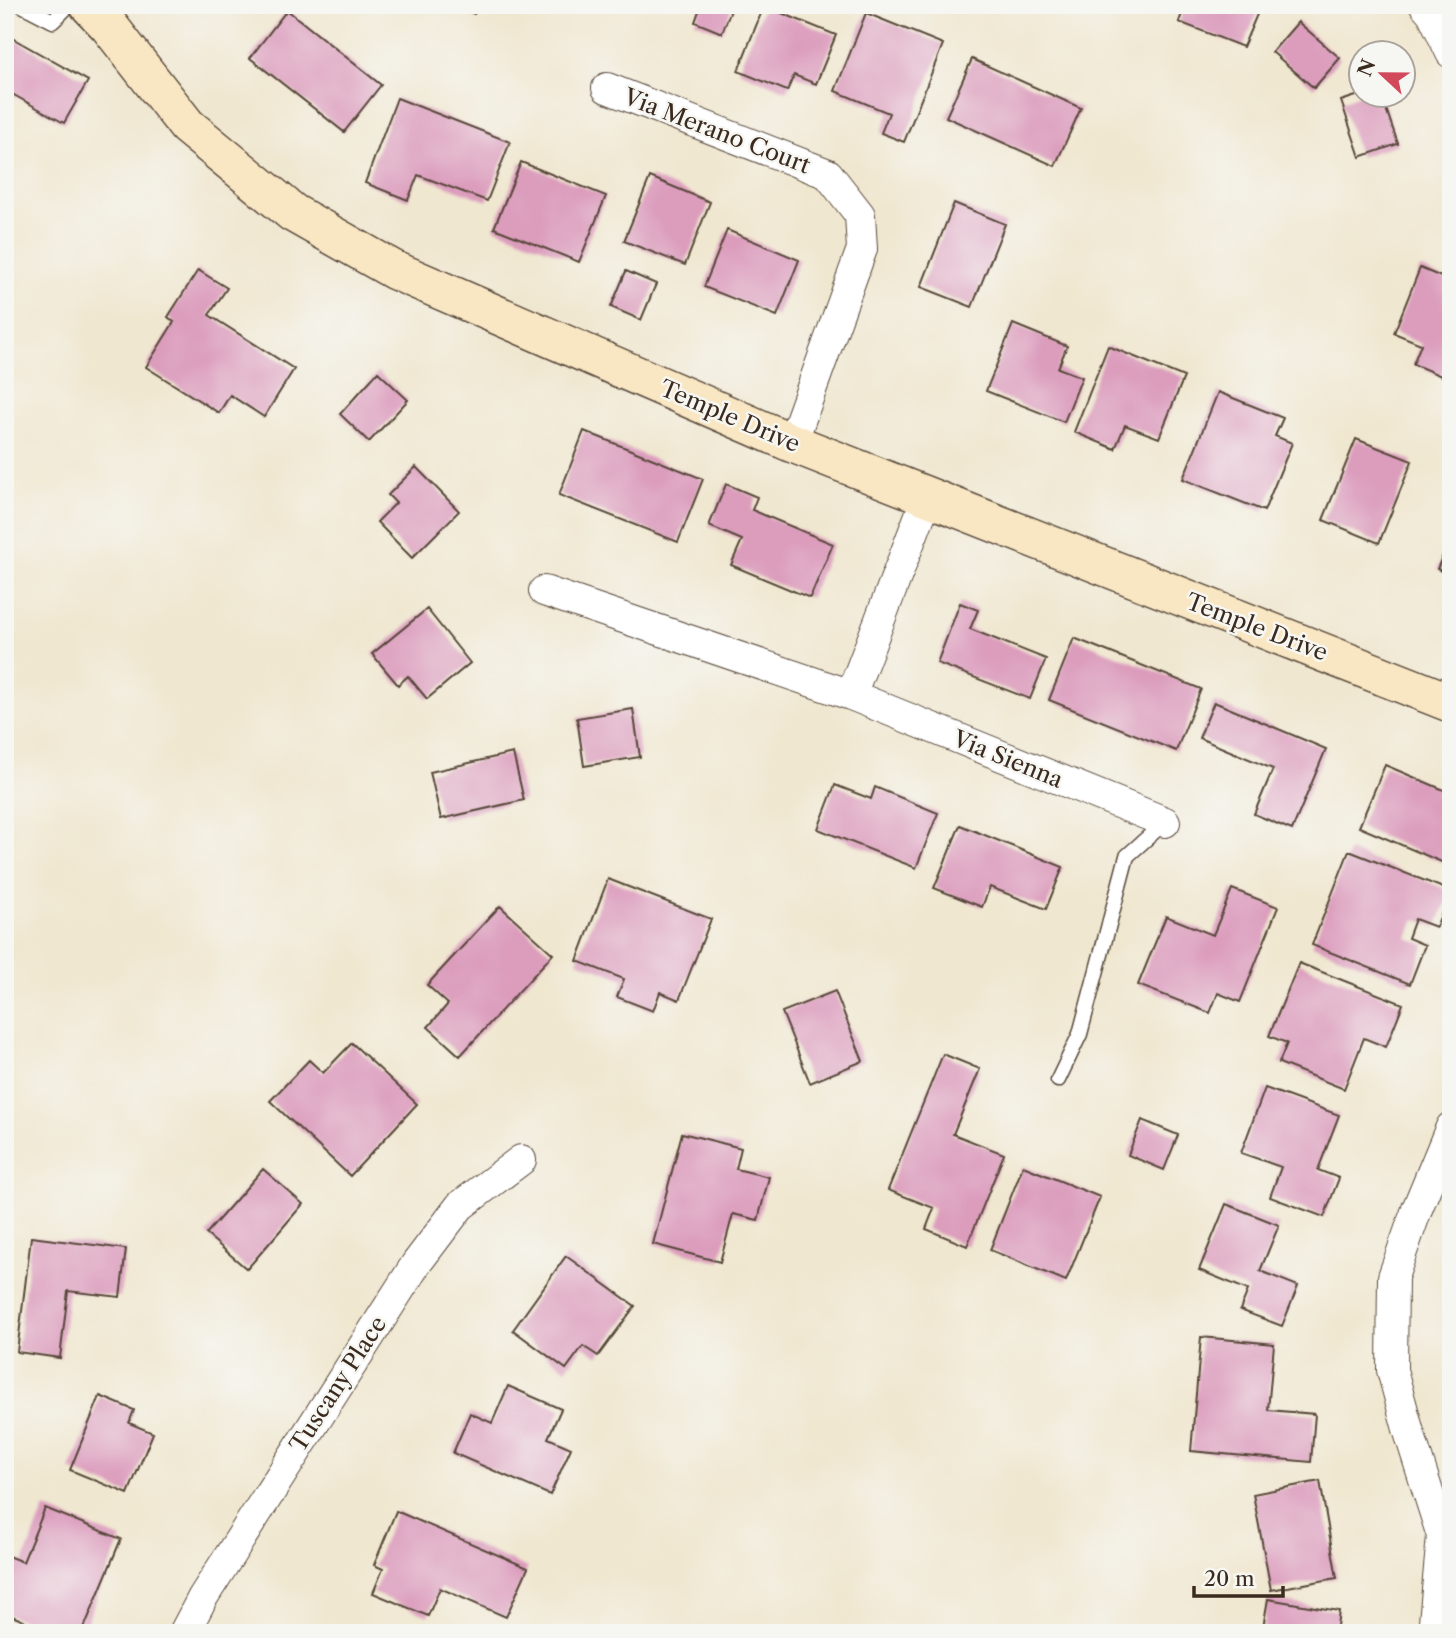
<svg xmlns="http://www.w3.org/2000/svg" width="1456" height="1638" font-family="'Libre Caslon Text',serif">
	<style>
		.building { fill: #dc9dbd }
		.lines { fill: none; stroke-linecap: round; stroke-linejoin: round }
		.lane-casing { stroke: #564639; stroke-width: 17 }
		.street-casing { stroke: #564639; stroke-width: 32 }
		.secondary-casing { stroke: #564639; stroke-width: 41 }
		.lane { stroke: #fff; stroke-width: 14 }
		.street { stroke: #fff; stroke-width: 30 }
		.secondary { stroke: #f9e7c3; stroke-width: 38 }
		.labels { text-anchor: middle; dominant-baseline: central; stroke-width: 5; stroke-linejoin: round; paint-order: stroke }
		.street-label { font-size: 23px; fill: #3b2a1e; stroke: #f6f6f2 }
	</style>
	<rect width="100%" height="100%" fill="#f6f6f2"/>
	<filter id="ink" filterUnits="userSpaceOnUse"><feTurbulence type="fractalNoise" baseFrequency=".0143" numOctaves="2"/><feDisplacementMap in="SourceGraphic" scale="14" xChannelSelector="R" yChannelSelector="G"/><feConvolveMatrix kernelMatrix="1 2 1 2 8 2 1 2 1" color-interpolation-filters="sRGB"/></filter>
	<filter id="wash" filterUnits="userSpaceOnUse"><feTurbulence type="fractalNoise" baseFrequency=".00686" numOctaves="4" result="noise"/><feDisplacementMap in="SourceGraphic" scale="28" xChannelSelector="R" yChannelSelector="G"/><feGaussianBlur stdDeviation="1.57" result="paint"/><feColorMatrix in="noise" values="0 0 0 0 0 0 0 0 0 0 0 0 0 0 0 0 0 1.4 0 .05"/><feComposite in="paint" operator="in"/></filter>
	<g filter="url(#wash)">
		<rect width="100%" height="100%" fill="#f0e7d0"/>
		<g id="blocks">
			<path class="building" d="M453,5h25l-4,9z
				M694,5h39l-11,28 -27,-11 5,-14z
				M1185,5h76l-18,42 -64,-25z
				M764,6l72,29 -20,49 -22,-9 -7,16 -49,-20z
				M287,10l94,75 -37,47 -94,-74z
				M866,13l77,31 -39,98 -23,-9 8,-20 -54,-22z
				M1298,22l42,36 -26,30 -42,-36z
				M5,34l83,47 -24,42 -59,-33z
				M972,59l109,49 -26,58 -109,-49z
				M1362,94h19l17,50 -38,13 -19,-56z
				M397,98l113,44 -23,59 -69,-26 -10,25 -43,-17z
				M521,162l85,34 -27,66 -85,-34z
				M650,177l60,25 -25,63 -61,-24z
				M954,203l51,21 -33,83 -51,-20z
				M727,230l72,30 -22,56 -73,-29z
				M1420,268l31,13v71l-10,24 -28,-12 8,-20 -27,-11z
				M198,270l29,18 -18,27 85,54 -30,48 -34,-22 -11,18 -73,-46 28,-45 -6,-5z
				M626,271l30,13 -15,36 -30,-13z
				M1013,324l54,22 -9,22 24,9 -18,45 -78,-31z
				M1108,346l76,31 -25,61 -34,-13 -10,24 -41,-17z
				M378,372l30,28 -39,42 -29,-28z
				M1218,392l65,26 -8,18 17,7 -28,68 -81,-32z
				M584,431l119,48 -25,63 -119,-47z
				M1356,439l56,22 -33,82 -56,-23z
				M416,467l43,44 -47,47 -35,-36 19,-19 -8,-8z
				M726,484l31,13 -5,13 81,34 -23,54 -79,-33 11,-25 -33,-14z
				M1451,536v39l-14,-6z
				M960,603l18,7 -8,19 76,30 -16,40 -93,-36z
				M427,609l43,54 -43,36 -19,-23 -10,9 -26,-31z
				M1074,638l127,51 -25,62 -127,-51z
				M1214,702l112,47 -34,81 -38,-16 19,-45 -74,-31z
				M633,709l7,48 -56,9 -7,-48z
				M513,753l11,47 -83,19 -11,-47z
				M1385,765l66,28v73l-92,-39z
				M835,785l36,14 4,-12 63,26 -22,55 -98,-39z
				M960,825l103,42 -17,42 -56,-22 -8,20 -48,-19z
				M1349,851l102,40 -15,36 -21,-8 -7,19 17,7 -15,39 -98,-39z
				M608,879l103,40 -32,81 -19,-8 -7,19 -36,-14 7,-18 -47,-18z
				M1232,889l46,18 -38,95 -22,-9 -8,20 -72,-28 28,-69 47,19z
				M500,906l53,48 -93,102 -32,-29 20,-23 -21,-19z
				M1299,963l104,41 -17,43 -22,-9 -20,51 -65,-26 8,-20 -18,-7z
				M835,991l28,70 -53,22 -28,-71z
				M352,1043l65,61 -67,72 -80,-75 39,-41 14,13z
				M943,1054l37,15 -27,65 51,20 -37,92 -41,-17 8,-21 -46,-18z
				M1265,1088l74,27 -21,55 21,8 -15,39 -54,-20 11,-30 -40,-14z
				M1142,1120l36,15 -14,35 -36,-15z
				M682,1133l59,15 -5,21 33,8 -11,43 -25,-6 -13,48 -67,-18z
				M1023,1166l77,31 -34,84 -76,-31z
				M263,1169l40,35 -56,65 -41,-35z
				M1226,1204l53,21 -19,46 38,15 -16,40 -42,-16 8,-20 -49,-20z
				M31,1237l95,12 -6,48 -52,-6 -8,67 -43,-6z
				M566,1256l69,50 -37,50 -15,-10 -17,23 -53,-39z
				M1201,1337l73,7 -6,66 47,4 -4,48 -120,-11z
				M508,1386l53,23 -13,29 23,10 -21,47 -97,-42 17,-40 22,10z
				M100,1396l34,14 -5,13 24,10 -25,61 -58,-24z
				M1320,1481l17,97 -66,12 -18,-96z
				M45,1508l76,31 -39,94h-30l-47,-20v-58l18,7z
				M396,1511l132,57 -22,49 -66,-29 -12,28 -55,-23 10,-24 -9,-4z
				M1268,1599l71,12 -3,22h-74z"/>
		</g>
	</g>
	<g filter="url(#ink)">
		<use href="#blocks" fill-opacity="0" stroke="#564639" stroke-width="2"/>
		<g class="lines">
			<g class="lane-casing">
				<path id="lane" d="M22,5l31,16 16,-16
					M1058,1080l22,-46 47,-178 38,-34"/>
			</g>
			<g class="street-casing">
				<path id="street" d="M1425,5l7,8 19,40
					M607,88l221,86 32,41 2,34 -70,194
					M544,591l307,104 314,127
					M851,695l76,-198
					M184,1633l19,-36 213,-333 44,-58 61,-46
					M1433,1633l9,-97 -34,-107 -16,-59 1,-93 24,-68 34,-82"/>
			</g>
			<g class="secondary-casing">
				<path id="secondary" d="M89,5l20,21 78,100 106,87 101,57 398,173 659,260"/>
			</g>
			<use href="#lane" class="lane"/>
			<use href="#street" class="street"/>
			<use href="#secondary" class="secondary"/>
		</g>
	</g>
	<g class="labels">
		<g class="street-label">
			<text transform="translate(717 131) rotate(21)">Via Merano Court</text>
			<text transform="translate(730 416) rotate(23)">Temple Drive</text>
			<text transform="translate(1257 627) rotate(21)">Temple Drive</text>
			<text transform="translate(1008 759) rotate(22)">Via Sienna</text>
			<text transform="translate(338 1384) rotate(-57)">Tuscany Place</text>
		</g>
	</g>
	<rect width="1456" height="1638" fill="none" stroke="#f6f6f2" stroke-width="28"/>
	<g transform="translate(1382 74) rotate(292)"><circle r="33" fill="#f6f6f2" stroke="#aba49d" stroke-width="2"/>
	<path d="M0-5L12 26L0 18L-12 26Z" fill="#d1495b"/>
	<text y="-10" font-size="19" font-weight="bold" text-anchor="middle" fill="#3b2a1e">N</text>
	</g>
	<path d="M1194 1586v10h89v-10" fill="none" stroke="#3b2a1e" stroke-width="3.5"/>
	<text x="1204" y="1586" font-size="21" fill="#3b2a1e" stroke="#f6f6f2" stroke-width="5" paint-order="stroke">20 m</text>
</svg>
